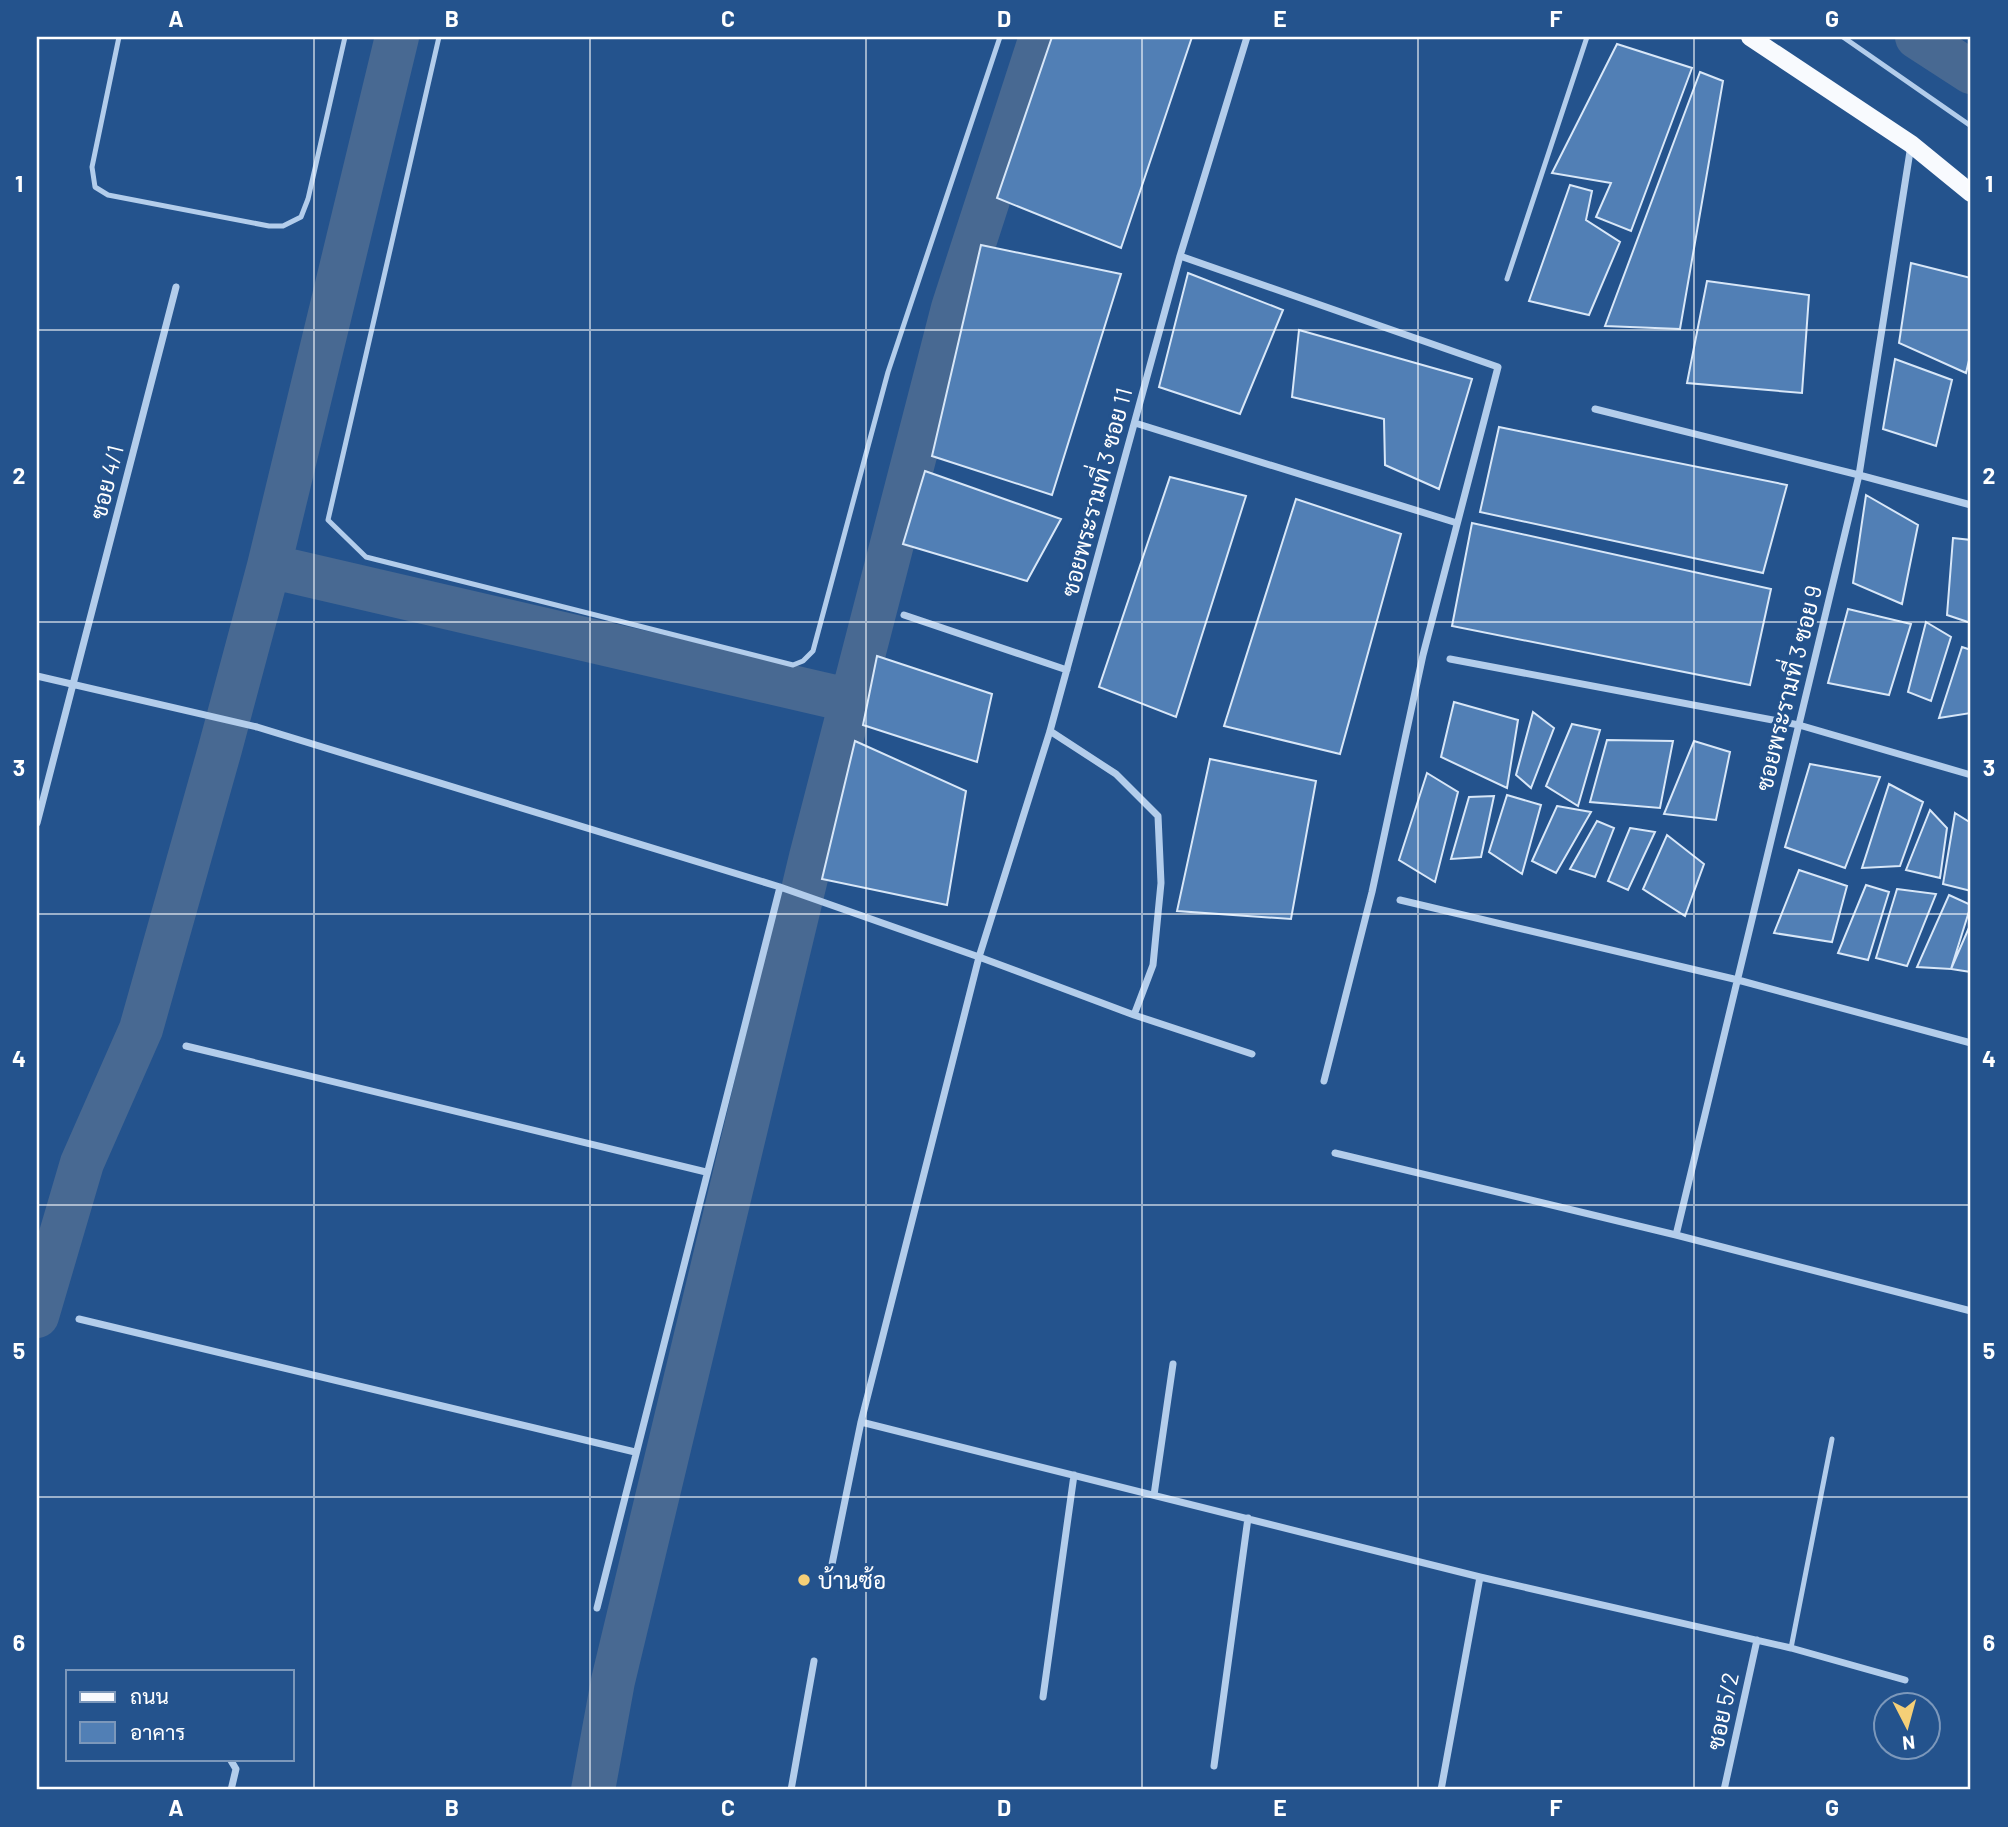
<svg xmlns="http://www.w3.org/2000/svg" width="2008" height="1827" font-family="Barlow,Sarabun,sans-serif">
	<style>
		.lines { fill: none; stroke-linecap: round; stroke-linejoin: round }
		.canal { stroke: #486992; stroke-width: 44 }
		.building { fill: #517fb5; stroke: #d8e7f8; stroke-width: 2 }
		.lane { stroke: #b3cdeb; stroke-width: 5 }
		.street { stroke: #b3cdeb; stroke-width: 7 }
		.primary { stroke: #f8fafe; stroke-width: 18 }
		.grid { fill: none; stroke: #fff; stroke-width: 2; stroke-opacity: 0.55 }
		.poi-dot { fill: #f5cf77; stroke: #24538d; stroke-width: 2.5 }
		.labels { text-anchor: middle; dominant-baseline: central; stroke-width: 6; stroke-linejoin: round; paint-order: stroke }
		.street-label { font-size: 23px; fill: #fff; stroke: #24538d }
		.poi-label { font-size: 23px; fill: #fff; stroke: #24538d; text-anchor: start }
		.neatline { fill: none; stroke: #fff; stroke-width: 2.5 }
		.grid-label { font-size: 23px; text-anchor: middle; font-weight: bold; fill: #fff }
	</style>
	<rect width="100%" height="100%" fill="#24538d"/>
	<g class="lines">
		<path class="canal" d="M1917,37l54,35
			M269,566l583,135
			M37,1316l45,-153 59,-134 79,-280 49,-183 128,-529
			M593,1790l20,-109 198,-824 142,-549 88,-271"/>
	</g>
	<path class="building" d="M1052,37h140l-71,211 -124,-50z
		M1617,44l75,24 -61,163 -35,-14 15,-34 -59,-10z
		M1700,72l23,9 -43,248 -75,-3z
		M1570,185l22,6 -6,29 34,22 -31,73 -60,-14z
		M981,245l140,29 -69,221 -120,-39z
		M1911,263l60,15v74l-5,21 -67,-30z
		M1188,273l95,37 -43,104 -81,-27z
		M1707,281l102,14 -7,98 -115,-10z
		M1299,330l173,49 -33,110 -54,-24 -1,-46 -92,-22z
		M1895,359l57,21 -16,66 -53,-17z
		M1499,427l288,58 -24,88 -283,-61z
		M925,471l136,48 -34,62 -124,-37z
		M1170,477l76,19 -70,221 -77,-30z
		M1866,495l52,30 -16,79 -49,-21z
		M1296,499l105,35 -61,220 -116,-28z
		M1472,523l299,66 -21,96 -298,-59z
		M1953,538l18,2v83l-24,-8z
		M1848,609l63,15 -22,71 -61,-12z
		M1926,622l25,15 -20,64 -23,-9z
		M1962,647l9,3v63l-32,5z
		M877,656l115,38 -15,68 -114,-37z
		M1454,702l64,18 -11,68 -66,-31z
		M1533,712l21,16 -23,60 -15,-13z
		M1572,724l28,6 -22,76 -32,-20z
		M1607,740l66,1 -13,67 -70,-6z
		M855,741l111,50 -19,114 -125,-26z
		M1694,741l36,11 -14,68 -52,-6z
		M1210,759l106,22 -25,138 -114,-8z
		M1810,764l70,13 -35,91 -60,-21z
		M1427,773l31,19 -23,90 -36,-22z
		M1889,784l34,18 -23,64 -38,2z
		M1507,795l34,10 -19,69 -33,-22z
		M1494,796l-13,61 -30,2 18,-62z
		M1557,806l34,6 -35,61 -24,-12z
		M1930,810l17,18 -7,50 -34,-8z
		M1955,813l16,10v68l-28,-7z
		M1597,821l17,7 -19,49 -25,-8z
		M1630,828l25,4 -27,58 -20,-9z
		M1667,835l37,29 -19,52 -42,-27z
		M1799,870l48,16 -15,56 -58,-9z
		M1866,885l23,7 -21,68 -30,-7z
		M1897,889l39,5 -29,72 -31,-8z
		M1949,895l22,10 -20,64 -34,-2z
		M1971,923v49l-20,-3z"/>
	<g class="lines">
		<path class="lane" d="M119,37l-27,130 3,20 13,8 161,31h14l18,-9 7,-18 37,-162
			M439,37l-111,483 38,37 427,108 10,-4 10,-10 75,-279 112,-335
			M1843,37l128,89
			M1507,279l80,-242
			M1791,1648l41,-209"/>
		<path class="street" d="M1180,256l318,111 -75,288 -51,237 -48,189
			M1595,409l264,66 112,30
			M1135,423l322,100
			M904,615l163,55
			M1450,659l349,66 172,50
			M37,676l220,51 523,160 199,70 155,58 118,39
			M1050,731l66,43 42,42 3,67 -8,82 -19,50
			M37,823l139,-536
			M1400,900l338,80 233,63
			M186,1046l520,126
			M1335,1153l341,82 295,76
			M1676,1235l183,-760 52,-330
			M79,1319l556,133
			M861,1422l619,155 311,71 114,32
			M1154,1495l19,-131
			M829,1579l32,-157 118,-465 71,-226 130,-475 67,-219
			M597,1608l183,-721
			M1043,1697l31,-222
			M230,1759l6,10 -5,21
			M1214,1766l34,-248
			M791,1790l23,-129
			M1441,1790l39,-213
			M1724,1790l33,-150"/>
		<path class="primary" d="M1750,37l161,107 60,49"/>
	</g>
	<path class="grid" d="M314,37v1753M590,37v1753M866,37v1753M1142,37v1753M1418,37v1753M1694,37v1753M37,330h1934M37,622h1934M37,914h1934M37,1205h1934M37,1497h1934"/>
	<circle class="poi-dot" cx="804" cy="1580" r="7"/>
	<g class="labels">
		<g class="street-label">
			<text transform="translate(106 482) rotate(-76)">ซอย 4/1</text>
			<text transform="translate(1096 492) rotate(-75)">ซอยพระรามที่ 3 ซอย 11</text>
			<text transform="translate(1788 688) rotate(-76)">ซอยพระรามที่ 3 ซอย 9</text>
			<text transform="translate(1722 1711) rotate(-78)">ซอย 5/2</text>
		</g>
		<g class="poi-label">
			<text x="818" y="1580">บ้านซ้อ</text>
		</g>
	</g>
	<rect width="2008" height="1827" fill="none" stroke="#24538d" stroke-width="77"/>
	<rect x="66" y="1670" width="228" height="91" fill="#24538d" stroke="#7c98bb" stroke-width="2"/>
	<rect x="80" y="1692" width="35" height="10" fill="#f8fafe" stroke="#7c98bb" stroke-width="2"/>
	<text x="130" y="1704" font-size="21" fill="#ffffff">ถนน</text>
	<rect x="80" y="1722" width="35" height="21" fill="#517fb5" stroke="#7c98bb" stroke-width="2"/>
	<text x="130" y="1740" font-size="21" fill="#ffffff">อาคาร</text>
	<g transform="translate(1907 1726) rotate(174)"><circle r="33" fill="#24538d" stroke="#7c98bb" stroke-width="2"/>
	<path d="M0-5L12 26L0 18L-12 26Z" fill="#f5cf77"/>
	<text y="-10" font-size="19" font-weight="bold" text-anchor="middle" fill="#ffffff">N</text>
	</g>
	<rect x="38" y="38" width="1931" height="1750" class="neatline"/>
	<g class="grid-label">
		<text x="176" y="27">A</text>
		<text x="452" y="27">B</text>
		<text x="728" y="27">C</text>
		<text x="1004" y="27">D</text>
		<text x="1280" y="27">E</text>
		<text x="1556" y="27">F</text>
		<text x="1832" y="27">G</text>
		<text x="19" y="192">1</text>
		<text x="1989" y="192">1</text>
		<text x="19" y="484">2</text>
		<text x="1989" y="484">2</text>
		<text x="19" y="776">3</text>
		<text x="1989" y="776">3</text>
		<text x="19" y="1067">4</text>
		<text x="1989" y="1067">4</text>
		<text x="19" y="1359">5</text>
		<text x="1989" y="1359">5</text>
		<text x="19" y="1651">6</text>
		<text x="1989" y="1651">6</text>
		<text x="176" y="1816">A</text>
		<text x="452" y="1816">B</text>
		<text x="728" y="1816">C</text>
		<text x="1004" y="1816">D</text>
		<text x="1280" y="1816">E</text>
		<text x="1556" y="1816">F</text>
		<text x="1832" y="1816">G</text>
	</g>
</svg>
